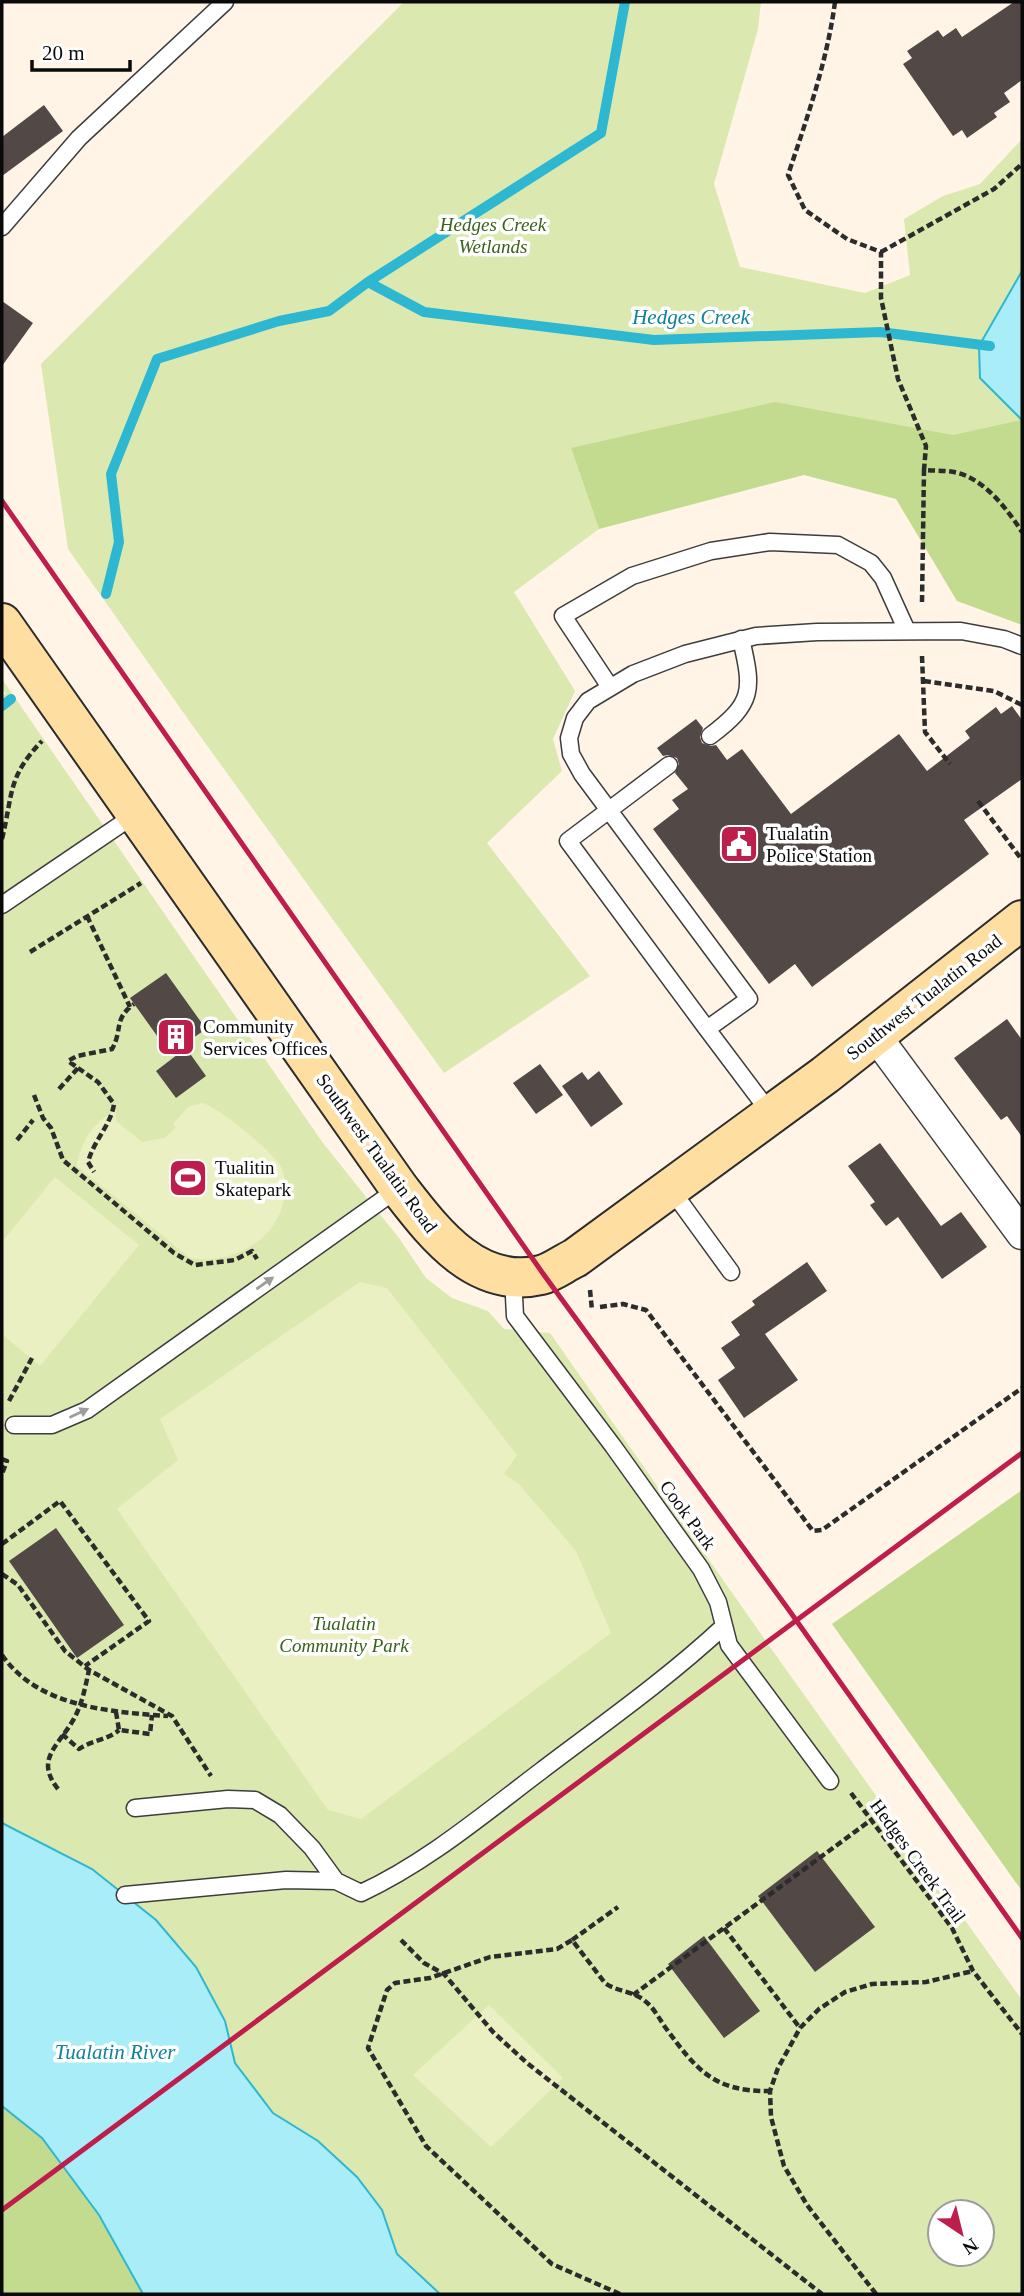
<svg xmlns="http://www.w3.org/2000/svg" width="1024" height="2296" font-family="Georgia,serif">
	<style>
		.green { fill: #dbe9b0; fill-rule: evenodd }
		.forest { fill: #c3db8e }
		.pitch { fill: #ebf0c2 }
		.water { fill: #a9edf8; stroke: #2eb7d1; stroke-width: 2 }
		.lines { fill: none; stroke-linecap: round; stroke-linejoin: round }
		.stream { stroke: #2eb7d1; stroke-width: 10 }
		.building { fill: #524846 }
		.lane-casing { stroke: #3d3d3d; stroke-width: 19 }
		.street-casing { stroke: #3d3d3d; stroke-width: 33 }
		.secondary-casing { stroke: #2c2c2c; stroke-width: 42 }
		.path { stroke: #2c2c2c; stroke-width: 4.5; stroke-dasharray: 7 3.5; stroke-linecap: butt }
		.lane { stroke: #fff; stroke-width: 16 }
		.street { stroke: #fff; stroke-width: 30 }
		.secondary { stroke: #ffdea1; stroke-width: 38 }
		.rail { stroke: #bd1e4b; stroke-width: 5 }
		.oneway { fill: #9d9d9d }
		.labels { text-anchor: middle; dominant-baseline: central; stroke-width: 7; stroke-linejoin: round; paint-order: stroke }
		.park-label { font-size: 19px; font-style: italic; fill: #396219; stroke: #fff }
		.poi-label { font-size: 19px; fill: #0a0a0a; stroke: #fff; text-anchor: start }
		.street-label { font-size: 19px; fill: #0a0a0a; stroke: #fff }
		.water-label { font-size: 21px; font-style: italic; fill: #10819e; stroke: #fff }
	</style>
	<rect width="100%" height="100%" fill="#fff4e6"/>
	<path class="green" d="M404,2h357l-3,27 -44,155 26,83 125,26 45,-18 -6,-56 39,-23 37,-12 42,-45v426l-45,-79 -406,-38 28,81 -85,63 61,99 -22,48 9,32 -75,72 103,133 -146,97 -254,-351 -122,-173 -27,-185z
		M2,679l321,464 76,95 27,40 26,20 36,13 16,18 46,4 225,321 247,346v294h-582l-43,-40 -15,-44 -64,-69 -45,-28 -38,-50 -10,-42 -29,-54 -40,-47 -64,-51 -90,-46v-1126l4,-4 -4,-3zM940,2212h42v42h-42z"/>
	<path class="forest" d="M775,402l178,33 69,-15v205l-65,-24 -61,-102 -92,-24 -205,54 -28,-81z
		M1022,1490v401l-190,-267z
		M2,2106l40,32 57,77 44,79h-141z"/>
	<path class="pitch" d="M203,1103c17,6 70,48 78,64 4,7 4,19 4,26 -5,47 -52,72 -95,65l-113,-92c5,-27 15,-42 39,-56v11l26,21 23,-4 11,-11 -3,-3 15,-17z
		M55,1177l84,68 -99,121 -38,-32v-92z
		M360,1282l27,6 130,167 -13,19 15,10 57,67 35,82 -250,186 -33,-9 -211,-301 61,-49 -18,-41z
		M489,2005l74,73 -72,69 -78,-72z"/>
	<path class="water" d="M1022,271v149l-42,-42 -1,-32z
		M2,1823l90,46 64,51 40,47 29,54 10,42 38,50 45,28 39,36 25,33 15,44 43,40h-297l-44,-79 -57,-77 -40,-32z"/>
	<g class="lines">
		<path class="stream" d="M368,282l56,30 230,28 226,-8 110,14
			M106,594l13,-52 -8,-68 46,-115 122,-38 50,-10 39,-29 233,-149 24,-131
			M2,706l9,-7"/>
	</g>
	<path class="building" d="M1014,2h8v78l-18,13 6,9 -16,11 3,4 -30,21 -5,-8 -9,6 -50,-72 9,-6 -5,-7 31,-21 5,7 13,-9 6,9z
		M44,105l19,26 -61,45v-39z
		M2,301l31,22 -31,43z
		M1012,706l10,14v59l-58,41 25,34 -177,133 -17,-23 -26,20 -116,-155 26,-20 -7,-9 16,-11 -13,-16 4,-9 -2,-6 -9,-3 -5,1 -6,-8 39,-29 7,9 -3,9 2,6 9,3 5,-1 11,15 15,-11 49,65 108,-80 28,37 43,-33 -5,-7 31,-24 5,7z
		M166,973l40,56 -36,25 -40,-56z
		M1007,1019l15,21v97l-15,-21 -6,4 -47,-62z
		M186,1048l20,28 -30,22 -20,-27z
		M540,1064l23,31 -27,19 -23,-31z
		M599,1071l24,33 -32,23 -29,-41 20,-14 6,8z
		M880,1143l61,83 20,-14 26,35 -45,32 -44,-62 -12,9 -16,-21 5,-3 -27,-36z
		M807,1262l20,29 -62,43 33,46 -54,38 -26,-38 17,-12 -14,-20 19,-13 -9,-13 24,-17 -3,-4z
		M56,1528l68,97 -47,33 -68,-97z
		M817,1851l58,76 -60,45 -57,-76z
		M704,1936l56,75 -36,27 -56,-74z"/>
	<g class="lines">
		<g class="lane-casing">
			<path id="lane" d="M2,227l77,-89 146,-136
				M610,687l-47,-71 69,-40 79,-25 59,-9 68,3 33,18 12,15 24,53
				M710,736c44,-33 43,-46 31,-97
				M669,765l-101,76 139,188 42,-30 -167,-225 -11,-20 -2,-16 6,-20 13,-17 45,-27 52,-20 71,-18 61,-4 144,-1 43,8 18,7
				M2,905l134,-91
				M707,1029l64,85
				M670,1188l61,84
				M513,1277l2,39 98,130 88,123 17,33 11,43 101,136
				M14,1425h38l35,-15 312,-222
				M135,1808l93,-9 27,1 25,15 32,33 24,33 25,12c65,-30 123,-79 180,-122 62,-47 126,-92 183,-145
				M125,1895l161,-15 50,1"/>
		</g>
		<g class="street-casing">
			<path id="street" d="M875,1035l147,199"/>
		</g>
		<g class="secondary-casing">
			<path id="secondary" d="M2,623l397,565c35,45 77,102 142,87 12,-3 23,-12 34,-17l250,-183 197,-155"/>
		</g>
		<path class="path" d="M835,2c-8,60 -28,116 -47,173l17,35 42,29 34,13v46l17,81 28,67 -2,24c11,1 23,0 34,3 27,7 50,37 64,59
			M881,252l113,-63 28,-25
			M922,602l2,-132
			M922,656l3,76 25,32
			M924,681l70,10 28,14
			M978,801l44,59
			M2,839c11,-44 5,-62 40,-98
			M87,916l43,91
			M30,952l111,-69
			M78,1068l20,14 16,22c-3,21 -20,36 -26,58l6,10
			M59,1089l19,-21 -10,-7 9,-5 35,-7c11,-19 1,-30 22,-45
			M34,1095l9,23 8,10 12,32 111,93 21,12 40,-5 17,-9 5,8
			M17,1140l16,-20
			M590,1290l2,20
			M600,1307l23,-3 23,6 167,221 9,-1 200,-142
			M9,1401l23,-43
			M2,1459l5,2 -5,13
			M2,1544l58,-43 89,120 -64,45
			M2,1574l16,11 47,66 24,19 83,46 39,60
			M2,1655c36,52 108,57 166,61
			M116,1712l3,18 31,4 2,-19
			M62,1734l17,15c13,-9 29,-9 40,-19
			M58,1789c-23,-29 -1,-42 14,-67 10,-16 13,-34 17,-52
			M851,1793l101,135 21,43 49,63
			M724,1928l76,100
			M401,1940l23,23 20,11 49,58 34,31 295,231
			M572,1940l46,-33
			M633,1995l238,-175
			M620,2294l-68,-30 -126,-118 -58,-98 19,-58 8,-7 35,-5 60,-21 67,-8 15,-9 33,43c12,9 29,8 40,18 8,6 14,17 20,26 31,42 48,65 105,64
			M876,2294l-69,-89 -23,-39 -13,-49 -1,-26 8,-23 22,-40 19,-19 26,-17 27,-8 54,-2 47,-11"/>
		<use href="#lane" class="lane"/>
		<use href="#street" class="street"/>
		<use href="#secondary" class="secondary"/>
		<path class="rail" d="M2,501l542,774 242,331 236,332
			M2,2210l1020,-757"/>
	</g>
	<defs><path id="oneway-solid" d="M-6-.8H1V-3.2L6.5 0L1 3.2V.8H-6Z" transform="scale(1.75)"/></defs>
	<g class="oneway">
		<use href="#oneway-solid" transform="translate(265 1283) rotate(-35)"/>
		<use href="#oneway-solid" transform="translate(79 1413) rotate(-25)"/>
	</g>
	<defs>
		<g id="civic-square" transform="scale(2.0125)"><rect x="-9" y="-9" width="18" height="18" rx="4" fill="#bd1e4b" stroke="#fff"/><path d="M-.6-6.5H3V-4.5H.6V-3L4-1V1h2V6H-6V1h2V-1L-.6-3ZM-1.2 2.5V6h2.4V2.5Z" fill="#fff"/></g>
		<g id="building-square" transform="scale(2.0125)"><rect x="-9" y="-9" width="18" height="18" rx="4" fill="#bd1e4b" stroke="#fff"/><path d="M-4-6H4V6H1V3H-1V6H-4ZM-2.5-4.3h1.7v1.8h-1.7ZM.8-4.3h1.7v1.8H.8ZM-2.5-1h1.7V.8h-1.7ZM.8-1h1.7V.8H.8Z" fill="#fff"/></g>
		<g id="stadium-square" transform="scale(2.0125)"><rect x="-9" y="-9" width="18" height="18" rx="4" fill="#bd1e4b" stroke="#fff"/><path d="M0-5a6.5 5 0 1 0 0 10a6.5 5 0 1 0 0-10ZM-3.5-1.8h7v3.6h-7Z" fill="#fff"/></g>
	</defs>
	<g fill-rule="evenodd">
		<use href="#civic-square" x="739" y="844"/>
		<use href="#building-square" x="176" y="1037"/>
		<use href="#stadium-square" x="188" y="1178"/>
	</g>
	<g class="labels">
		<g class="park-label">
			<text x="493" y="224">Hedges Creek<tspan x="493" dy="22">Wetlands</tspan></text>
			<text x="344" y="1623">Tualatin<tspan x="344" dy="22">Community Park</tspan></text>
		</g>
		<g class="poi-label">
			<text x="766" y="833">Tualatin<tspan x="766" dy="22">Police Station</tspan></text>
			<text x="203" y="1026">Community<tspan x="203" dy="22">Services Offices</tspan></text>
			<text x="215" y="1167">Tualitin<tspan x="215" dy="22">Skatepark</tspan></text>
		</g>
		<g class="street-label">
			<text transform="translate(924 997) rotate(-38)">Southwest Tualatin Road</text>
			<text transform="translate(377 1153) rotate(54)">Southwest Tualatin Road</text>
			<text transform="translate(688 1515) rotate(54)">Cook Park</text>
			<text transform="translate(918 1861) rotate(54)">Hedges Creek Trail</text>
		</g>
		<g class="water-label">
			<text x="691" y="317">Hedges Creek</text>
			<text x="115" y="2052">Tualatin River</text>
		</g>
	</g>
	<rect width="1024" height="2296" fill="none" stroke="#0a0a0a" stroke-width="7"/>
	<g transform="translate(961 2233) rotate(145)"><circle r="33" fill="#ffffff" stroke="#9d9d9d" stroke-width="2"/>
	<path d="M0-5L12 26L0 18L-12 26Z" fill="#bd1e4b"/>
	<text y="-10" font-size="19" font-weight="bold" text-anchor="middle" fill="#0a0a0a">N</text>
	</g>
	<path d="M32 60v10h98v-10" fill="none" stroke="#0a0a0a" stroke-width="3.5"/>
	<text x="42" y="60" font-size="21" fill="#0a0a0a" stroke="#ffffff" stroke-width="5" paint-order="stroke">20 m</text>
</svg>
